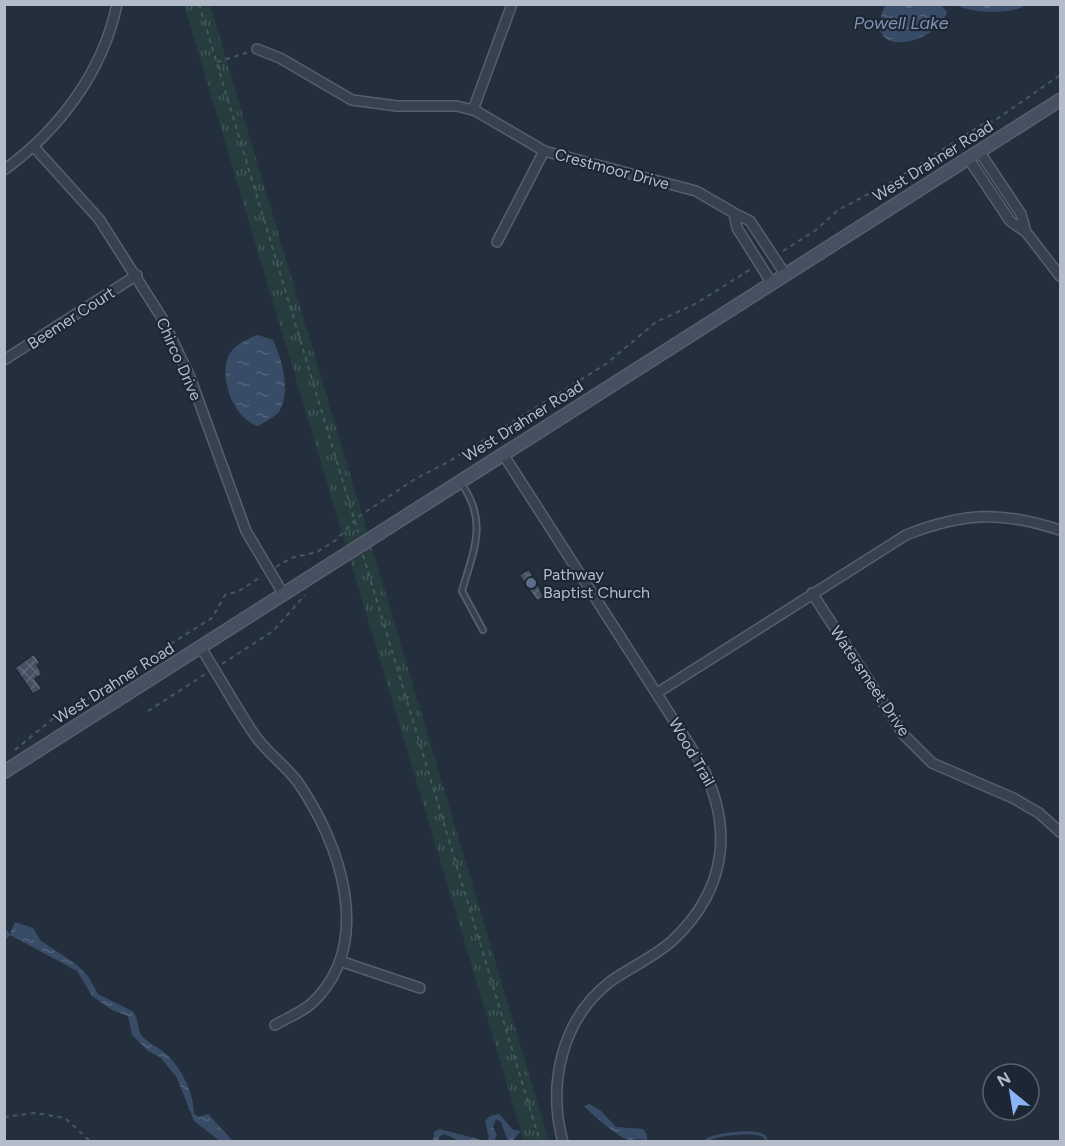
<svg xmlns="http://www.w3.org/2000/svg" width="1065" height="1146" font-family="Figtree,sans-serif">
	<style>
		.park { fill: url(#park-tufts) }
		.water { fill: url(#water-ripples) }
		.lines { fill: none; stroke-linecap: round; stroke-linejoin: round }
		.stream { stroke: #394c67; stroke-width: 3 }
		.building { fill: url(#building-cross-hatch); stroke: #1f2835; stroke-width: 1.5 }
		.lane-casing { stroke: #565f6c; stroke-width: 8 }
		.street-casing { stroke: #565f6c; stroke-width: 12 }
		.secondary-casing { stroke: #565f6c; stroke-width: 15 }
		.path { stroke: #44595c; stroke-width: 2; stroke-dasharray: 4.5 4.5; stroke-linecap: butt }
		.lane { stroke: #38414e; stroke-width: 4.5 }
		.street { stroke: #38414e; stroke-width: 9 }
		.secondary { stroke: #465061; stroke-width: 12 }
		.service-dot { fill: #5c6f8a; stroke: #1d2633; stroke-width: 2 }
		.labels { text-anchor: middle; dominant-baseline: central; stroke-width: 4.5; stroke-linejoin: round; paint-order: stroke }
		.street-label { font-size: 16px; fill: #b4bcc9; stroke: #1d2633 }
		.poi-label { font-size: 16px; fill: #b4bcc9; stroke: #1d2633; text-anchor: start }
		.water-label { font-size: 18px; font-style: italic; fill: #7c92b1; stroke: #1d2633 }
	</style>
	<defs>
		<pattern id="park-tufts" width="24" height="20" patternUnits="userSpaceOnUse" patternTransform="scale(1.5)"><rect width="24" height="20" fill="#263c3f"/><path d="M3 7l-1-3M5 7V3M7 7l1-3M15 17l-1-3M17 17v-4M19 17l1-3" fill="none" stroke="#435659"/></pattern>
		<pattern id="water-ripples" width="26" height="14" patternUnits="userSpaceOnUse" patternTransform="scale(1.5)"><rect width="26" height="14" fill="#394c67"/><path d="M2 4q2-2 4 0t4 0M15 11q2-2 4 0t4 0" fill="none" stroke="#53647b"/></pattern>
		<pattern id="building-cross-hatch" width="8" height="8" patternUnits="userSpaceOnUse" patternTransform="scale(1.5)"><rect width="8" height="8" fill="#455162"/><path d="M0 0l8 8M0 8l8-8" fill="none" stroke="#5d6877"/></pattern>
	</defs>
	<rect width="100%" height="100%" fill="#242f3e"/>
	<path class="park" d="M184,5h26l339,1136h-25z"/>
	<path class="water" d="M886,4l55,1 6,7c-9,33 -90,50 -61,-8z
		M957,5h68c-10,10 -56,8 -68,0z
		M258,335l15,5c9,19 19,54 5,73 -5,5 -14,9 -20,13 -23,-7 -39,-45 -30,-69 5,-12 19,-18 30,-22z
		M15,922l18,6 8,13 35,23 12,12 10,18 34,17c8,7 4,18 10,25 6,7 16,11 23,17 16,14 29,40 29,61l5,3 9,-3 25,27h-13l-26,-20 -17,-43 -16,-20 -13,-7 -16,-16 -4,-19 -16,-6 -20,-14 -15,-25 -67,-36 -5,5v19v-31l5,6z
		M589,1104l11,6 16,17 27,2 4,6v6c-9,-4 -13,1 -21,-2 -11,-5 -34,-24 -42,-33z
		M499,1114l14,16 8,1 -9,10h-4l-7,-19 -5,-3 -3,8 4,8 -3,6h-34l-16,-7 -5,3v4h-6l1,-9 5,-3 47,12 3,-3 -4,-17 5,-5z"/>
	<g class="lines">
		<path class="stream" d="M704,1142c9,-8 52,-13 61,-5l2,5"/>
	</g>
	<path class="building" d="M529,569l15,28 -7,4 -18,-26z
		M34,654l6,9 -3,2 5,9 -7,5 7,10 -9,5 -18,-26z"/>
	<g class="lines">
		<g class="lane-casing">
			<path id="lane" d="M461,483c28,39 12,68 1,108l21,39"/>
		</g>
		<g class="street-casing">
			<path id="street" d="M257,49l23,9 72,42 45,6h60l19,5 68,40 152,40 38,22
				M473,110l39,-106
				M34,147l65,72 63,99 28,59 56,154 38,64
				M968,158l42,63 16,11 -5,-18 -42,-63
				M4,170c55,-40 99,-98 113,-166
				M1026,232l34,44
				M497,242l47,-91
				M771,282l-34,-54 -3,-15 16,8 35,53
				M4,360l133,-85
				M503,454l193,301c38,66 34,132 -24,186 -18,16 -41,26 -61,40 -49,37 -64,103 -48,161
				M812,593l92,142 28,28 81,35 26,15 21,19
				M201,648c18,28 34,58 53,86 12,18 30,30 43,47 43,61 79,163 14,223 -9,8 -24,14 -36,21
				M657,693l249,-158c58,-23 96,-24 154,-5
				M340,961l80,27"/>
		</g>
		<g class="secondary-casing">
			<path id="secondary" d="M4,772l1056,-672"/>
		</g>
		<path class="path" d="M199,4l159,528
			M217,62l32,-10
			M783,251l33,-21 22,-20 57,-30 86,-55 13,-4 66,-46
			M363,555l177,587
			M276,567l15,-9 26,-6 19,-12 22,-23 57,-38 33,-17 158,-98 50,-42 39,-18 56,-35
			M222,664l51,-33 32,-36
			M148,711l59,-38
			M15,750l41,-34 54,-30 17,-15 85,-53 13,-23 14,-4 23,-15
			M4,1117l31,-4 30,5 26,24"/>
		<use href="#lane" class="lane"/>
		<use href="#street" class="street"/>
		<use href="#secondary" class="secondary"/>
	</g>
	<circle class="service-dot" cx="531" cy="583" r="6"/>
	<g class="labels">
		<g class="street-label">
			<text transform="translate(933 161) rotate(-32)">West Drahner Road</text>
			<text transform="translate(612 169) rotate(15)">Crestmoor Drive</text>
			<text transform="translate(71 318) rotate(-33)">Beemer Court</text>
			<text transform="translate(179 359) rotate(66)">Chirco Drive</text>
			<text transform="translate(523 421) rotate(-32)">West Drahner Road</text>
			<text transform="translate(870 681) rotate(56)">Watersmeet Drive</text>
			<text transform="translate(114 683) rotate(-32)">West Drahner Road</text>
			<text transform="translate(692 752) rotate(60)">Wood Trail</text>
		</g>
		<g class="poi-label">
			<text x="543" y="574">Pathway<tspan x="543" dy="18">Baptist Church</tspan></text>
		</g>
		<g class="water-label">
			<text x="901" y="23">Powell Lake</text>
		</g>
	</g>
	<rect width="1065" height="1146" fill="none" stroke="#b4bcc9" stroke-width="12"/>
	<g transform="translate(1011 1092) rotate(330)"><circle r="28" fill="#1d2633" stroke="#59626f" stroke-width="1.5"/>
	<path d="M0-4.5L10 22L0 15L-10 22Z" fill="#8ab4f8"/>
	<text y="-9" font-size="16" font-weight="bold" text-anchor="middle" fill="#b4bcc9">N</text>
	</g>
</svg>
